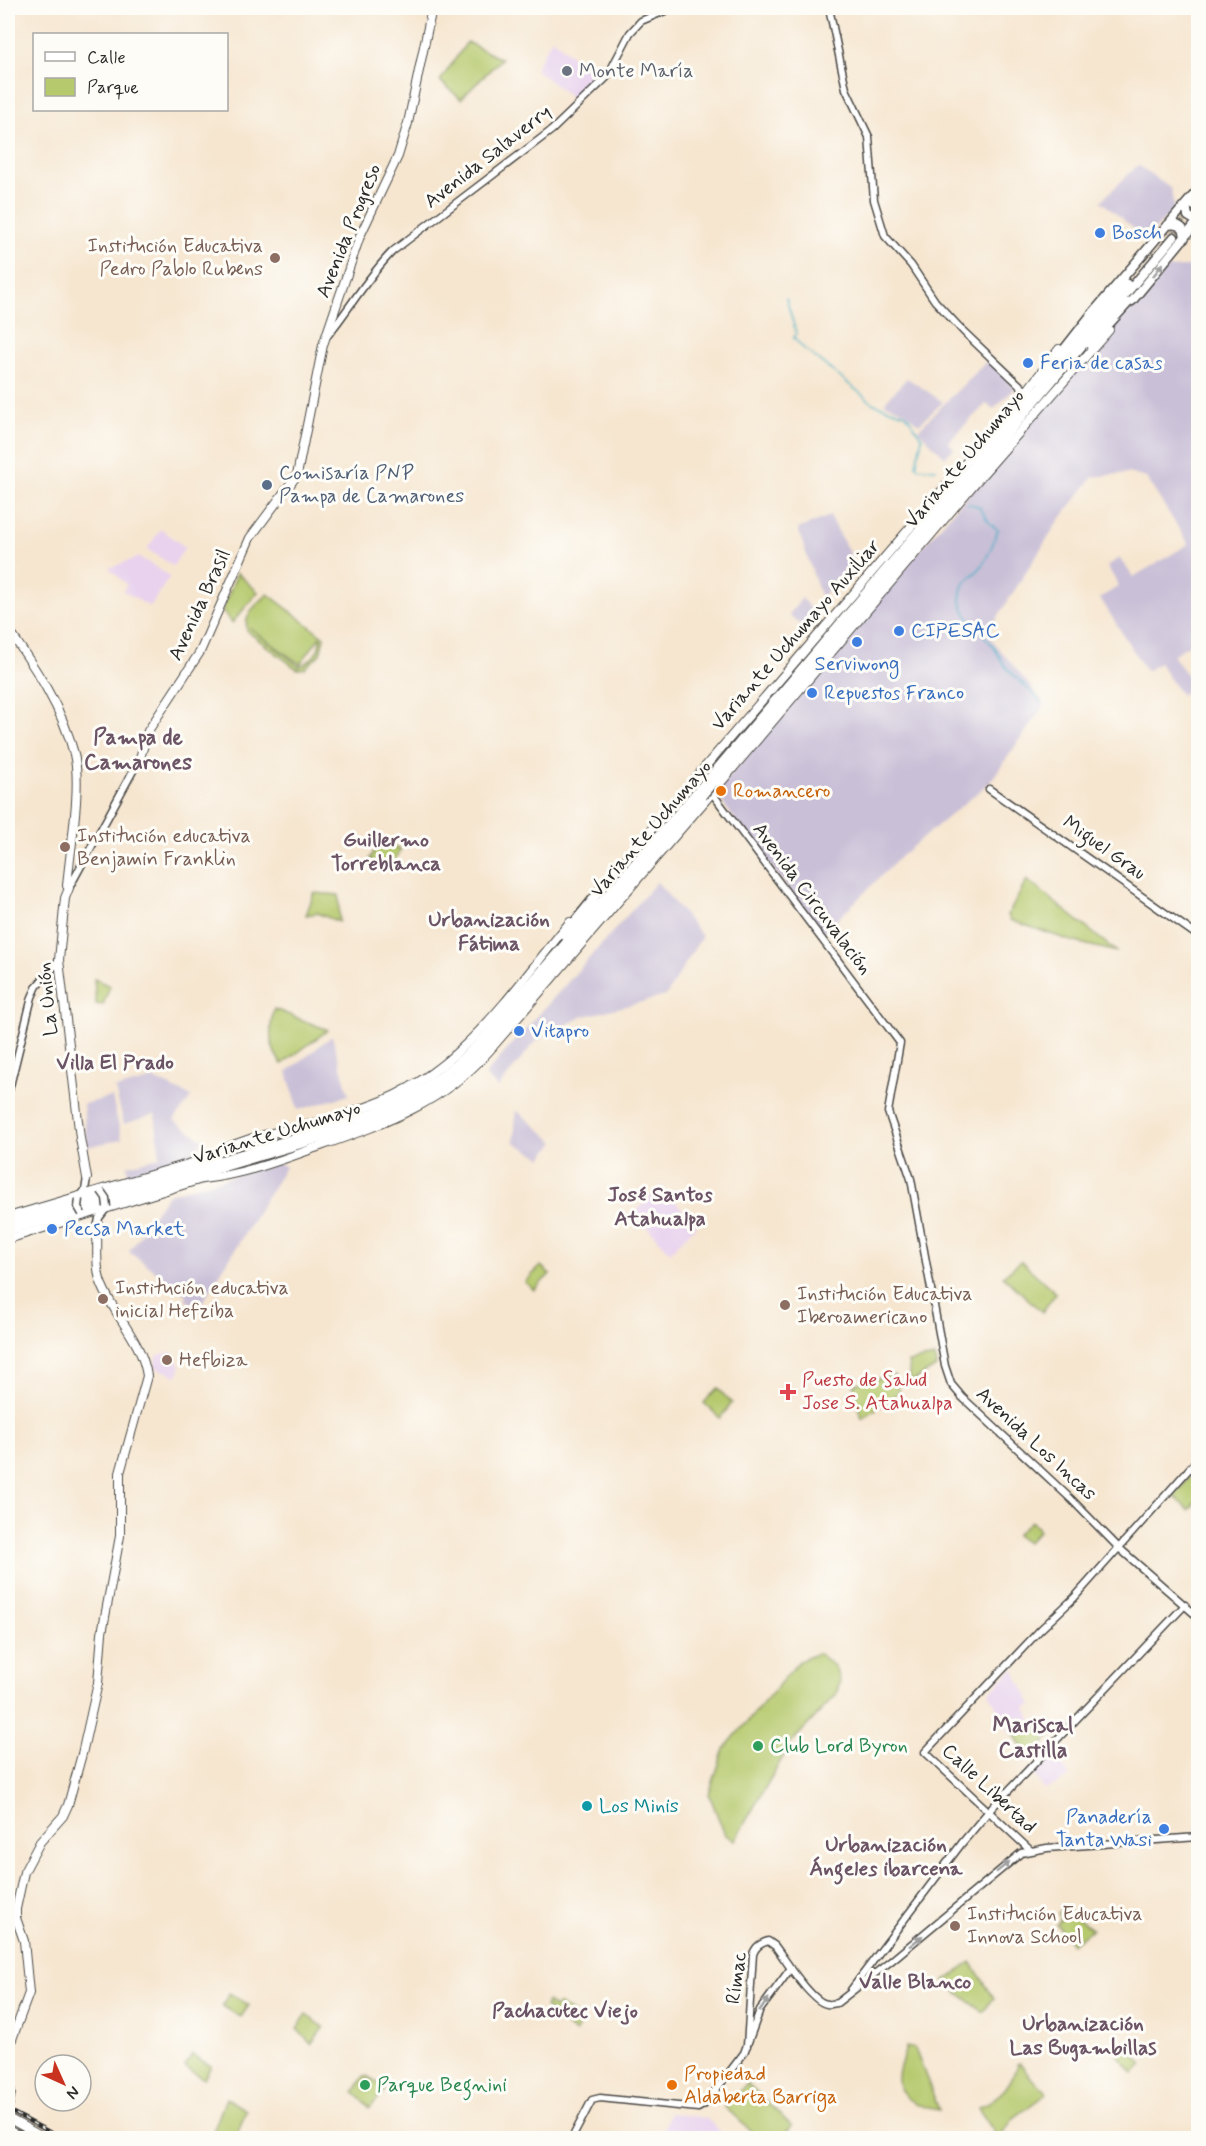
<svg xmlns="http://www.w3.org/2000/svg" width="1206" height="2146" font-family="Mynerve,sans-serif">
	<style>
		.built { fill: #e8d2ee }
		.industrial { fill: #c9bfd7 }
		.green { fill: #b6c96d; stroke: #707a4c; stroke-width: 1.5; fill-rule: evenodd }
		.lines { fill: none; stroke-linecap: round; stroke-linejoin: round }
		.stream { stroke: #48b0c6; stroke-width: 1.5 }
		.highway-tunnel { stroke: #cdc1af; stroke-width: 8; stroke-dasharray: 8 4; stroke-linecap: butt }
		.minor-casing { stroke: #494744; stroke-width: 9 }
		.major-casing { stroke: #494744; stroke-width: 10 }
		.highway-casing { stroke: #494744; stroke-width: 11 }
		.minor { stroke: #fff; stroke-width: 6 }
		.major { stroke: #fff; stroke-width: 8 }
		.highway { stroke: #fff; stroke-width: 8 }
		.rail-casing { stroke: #2b2b2b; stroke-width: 4 }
		.rail { stroke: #fdfcf7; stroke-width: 1.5; stroke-dasharray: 4.5; stroke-linecap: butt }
		.minor-bridge-casing { stroke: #494744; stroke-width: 9; stroke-linecap: butt }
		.highway-bridge-casing { stroke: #494744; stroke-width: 11; stroke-linecap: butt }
		.minor-bridge { stroke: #fff; stroke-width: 6 }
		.highway-bridge { stroke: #fff; stroke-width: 8 }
		.oneway { fill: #a0a0a0 }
		.worship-dot { fill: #6b7280; stroke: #fdfcf7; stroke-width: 2 }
		.shop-dot { fill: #3f7fe0; stroke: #fdfcf7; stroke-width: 2 }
		.education-dot { fill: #8d6e63; stroke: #fdfcf7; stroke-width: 2 }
		.service-dot { fill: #5c6f8a; stroke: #fdfcf7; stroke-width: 2 }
		.food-dot { fill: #e8710a; stroke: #fdfcf7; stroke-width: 2 }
		.health-dot { fill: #e0444e; stroke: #fdfcf7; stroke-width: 2 }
		.leisure-dot { fill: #2e9e5b; stroke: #fdfcf7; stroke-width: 2 }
		.culture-dot { fill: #0f9aa8; stroke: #fdfcf7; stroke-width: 2 }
		.labels { text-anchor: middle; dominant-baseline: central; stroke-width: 6; stroke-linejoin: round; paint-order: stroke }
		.worship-label { font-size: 20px; fill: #5b616d; stroke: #fdfcf7; text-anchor: start }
		.street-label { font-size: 20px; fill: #2b2b2b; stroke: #fdfcf7 }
		.shop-label { font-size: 20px; fill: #366cbe; stroke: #fdfcf7; text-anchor: start }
		.education-label { font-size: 20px; fill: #785e54; stroke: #fdfcf7; text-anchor: start }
		.service-label { font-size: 20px; fill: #4e5e75; stroke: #fdfcf7; text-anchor: start }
		.food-label { font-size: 20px; fill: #c56008; stroke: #fdfcf7; text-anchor: start }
		.health-label { font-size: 20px; fill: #be3a42; stroke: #fdfcf7; text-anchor: start }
		.leisure-label { font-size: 20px; fill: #27864d; stroke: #fdfcf7; text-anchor: start }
		.culture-label { font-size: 20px; fill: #0d838f; stroke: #fdfcf7; text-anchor: start }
		.neighbourhood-label { font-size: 21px; font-weight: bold; fill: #6b5465; stroke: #fdfcf7 }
		.quarter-label { font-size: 22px; font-weight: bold; fill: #6b5465; stroke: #fdfcf7 }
	</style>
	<rect width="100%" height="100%" fill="#fdfcf7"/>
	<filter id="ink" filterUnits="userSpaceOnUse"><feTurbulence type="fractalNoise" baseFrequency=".0167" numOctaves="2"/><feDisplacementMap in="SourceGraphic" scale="12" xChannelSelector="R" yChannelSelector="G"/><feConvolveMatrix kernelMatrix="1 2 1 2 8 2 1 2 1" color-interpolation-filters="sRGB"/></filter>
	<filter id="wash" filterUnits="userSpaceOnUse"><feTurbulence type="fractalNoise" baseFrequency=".008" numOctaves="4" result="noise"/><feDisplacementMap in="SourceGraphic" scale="24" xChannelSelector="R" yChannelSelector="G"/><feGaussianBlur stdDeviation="1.35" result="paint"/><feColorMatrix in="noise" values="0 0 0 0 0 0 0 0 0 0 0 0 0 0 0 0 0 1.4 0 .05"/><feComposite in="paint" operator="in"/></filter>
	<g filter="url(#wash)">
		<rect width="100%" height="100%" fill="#f6e6d0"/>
		<path class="built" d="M552,38l45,41 -23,21 -39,-31z
			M161,529l24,18 -12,19 -26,-17z
			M139,557l31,19 -20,31 -27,-16 4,-6 -18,-17z
			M661,1186l36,39 -27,27 -36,-39z
			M172,1352l9,14 -4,10 -23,-9 4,-12z
			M1013,1668l19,37 -6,2 6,14 -22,12 -21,-40z
			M1054,1753l16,24 -26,13 -10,-17z
			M670,2113l36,5 22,20h-68z"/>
		<path class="industrial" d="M1138,165l33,24 3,20 -28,30 -45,-38z
			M1198,259v390l-5,-7 -20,13 21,31 -13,9 -22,-32 -13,8 -46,-73 19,-12 -12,-20 13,-8 13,19 56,-33 -43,-66 -18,-5 -35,4 -36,46 -70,111 58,70 -55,78 -89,74 -78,78 -108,-141 230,-272 218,-252 31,-3z
			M988,360l27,28 -21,21 -8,-5 -38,38 6,6 -9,9 -27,-27z
			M907,378l36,24 -24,22 -15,-13 -20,-8z
			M830,516l23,44 -32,38 -23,-69z
			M802,598l12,16 -10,13 -15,-12z
			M657,882l45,54 -36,60 -85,21 -45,24 -38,47 -13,-13z
			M332,1036l17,59 -51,15 -11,-38z
			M154,1079l38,18 -18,23 29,20 -12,16 -63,20 -1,-11 33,-8 -5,-43 -31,10 -9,-35z
			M112,1097l10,42 -35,8 -4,-43z
			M516,1110l39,32 -13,16 -28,-16z
			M280,1163l5,4 -85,140 -15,-7 2,-4 -58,-45 39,-57z"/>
		<path class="green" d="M467,42l34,17 -40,40 -21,-18z
			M237,573l21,19 -26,31 -10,-12z
			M268,594l56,43 -4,17 -15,14 -8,1 -50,-38c-4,-18 10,-26 21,-37zM250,628l50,36 20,-27c1,13 -8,25 -21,29z
			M381,839l20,11 -12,19 -19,-10z
			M1027,880l90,72 -46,-11 -61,-21 -2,-5z
			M314,893l25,2v27l-22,-9 -11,2z
			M94,979l16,7 -7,19 -7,-1z
			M274,1009l54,21 -46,34c-14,-17 -13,-35 -8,-55z
			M1021,1261l35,32 -14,19 -39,-36z
			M541,1266l9,8 -16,16 -9,-8z
			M935,1357l1,10 -25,15 -3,-20z
			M894,1375l5,17 -37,27 -9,-35z
			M717,1388l15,15 -12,15 -16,-15z
			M1198,1468v31l-9,11 -15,-14z
			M1031,1521l8,9 -12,13 -11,-8z
			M818,1653l17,14 5,14 -4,14 -45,48 -56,97 -10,-5 -16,-41 15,-45 75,-88z
			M1040,1720l10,17 -21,22 -15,-25z
			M1063,1907l29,22 -20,15 -15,-20 3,-4 -2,-7z
			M971,1962l23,36 -11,14 -39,-30z
			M229,1993l20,12 -8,12 -19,-11z
			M548,2002l6,6 6,-4 22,16 -7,13 -30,-26z
			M306,2015l18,12 -13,17 -14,-15z
			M1128,2046l15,19 -10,8 -16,-19z
			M906,2047l9,2 24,61c-19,-3 -43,-10 -41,-34 1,-10 6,-19 8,-29z
			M192,2055l19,11 -7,13 -19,-12z
			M1020,2063l13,17 12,10 2,4 -32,23 -17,21 -20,-30c22,-11 33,-21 39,-44z
			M364,2076l2,2 1,-2 20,12 -17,20 -16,-16z
			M747,2083l45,43 -12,12h-22l-33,-31z
			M226,2098l20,12 -10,28 -23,-6z"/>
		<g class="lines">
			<path class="stream" d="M786,298l10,35 -2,5 8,9 72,57 32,10 16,24 -6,27 3,3 17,1
				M968,504c13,1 12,5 19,15 2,4 7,8 11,11 -5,13 -9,27 -18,38 -5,7 -15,11 -18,20 -8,23 20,44 32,59 4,6 7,14 12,20 11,12 24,23 36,36"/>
		</g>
	</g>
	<g filter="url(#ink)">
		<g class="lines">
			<path class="highway-tunnel" d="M1171,233l20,-24"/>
			<g class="minor-casing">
				<path id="minor" d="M829,8l17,81 23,48 5,63 11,36 26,29 24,36 28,30 63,60
					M328,335c22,-27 40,-59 65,-84l159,-121 55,-53 23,-44 11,-12 31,-13
					M695,778l17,15 188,250 -12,69 23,67 34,187 6,18 11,13 109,102 48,49 79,69
					M989,789l209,147
					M69,888l71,-130
					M8,1094l24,-97 5,-11 22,-26
					M80,1197l5,-7 2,-12
					M97,1229l2,-11 7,-9
					M1030,1850l-105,-98 115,-122 34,-32 124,-139
					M851,1990l111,-147 27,-32 196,-206
					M747,2046l6,-92c3,-8 7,-10 15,-13l7,5c10,13 36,56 52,58 2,1 8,-1 10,-1l54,-42 130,-108 26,-5 151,-11
					M572,2138l20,-38 8,-2 98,10 7,-4 39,-51 16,-43 31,-42"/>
			</g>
			<g class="major-casing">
				<path id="major" d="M8,629c26,37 55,80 66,125 8,33 -4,96 -7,132l2,2 -4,10 -6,62 21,178 7,40
					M140,758l8,-27 52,-79 50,-114 47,-63 26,-130 37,-109 38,-80 10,-33 24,-115
					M620,866l403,-470 36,-47
					M8,1217l200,-59c28,-19 66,-25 99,-33 22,-5 44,-12 65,-20 88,-31 141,-115 198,-183
					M8,1239l194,-60c38,-4 74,-17 110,-30 68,-24 128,-43 177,-98l223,-258 263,-310 134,-153
					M8,2050l21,-57 -5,-52 -8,-23v-9l8,-37 16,-30 23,-26 5,-11 14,-51 16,-71 4,-50 18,-97v-63l27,-97c-5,-35 -32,-59 -45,-91 -7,-16 -4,-38 -5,-56
					M8,2079l3,14 -3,14
					M8,2118l36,20
					M8,2130l16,8"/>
			</g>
			<g class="highway-casing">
				<path id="highway" d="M1186,205l2,11 10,6
					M1194,206l4,-5
					M1168,225c10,-2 19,3 16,14
					M1090,345l38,-42 4,-2 66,-80
					M1040,380l51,-65 107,-125
					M709,778l418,-494
					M713,783l461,-546
					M565,936l6,-10 53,-65
					M8,1224l346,-104c54,-19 92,-42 131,-84l211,-244
					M8,1231l350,-104c48,-17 89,-40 124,-77l220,-254"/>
			</g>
			<use href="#minor" class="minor"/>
			<use href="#major" class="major"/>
			<use href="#highway" class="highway"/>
			<g class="rail-casing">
				<path id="rail" d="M8,2110l53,28"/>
			</g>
			<use href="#rail" class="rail"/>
			<g class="minor-bridge-casing">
				<path id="minor-bridge" d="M101,1191l5,7 1,9
					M79,1199l-1,8 4,7"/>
			</g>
			<g class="highway-bridge-casing">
				<path id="highway-bridge" d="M696,792l13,-14
					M702,796l11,-13"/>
			</g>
			<use href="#minor-bridge" class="minor-bridge"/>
			<use href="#highway-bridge" class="highway-bridge"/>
		</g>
		<defs><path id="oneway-solid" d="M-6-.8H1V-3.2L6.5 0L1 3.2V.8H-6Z" transform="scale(1.5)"/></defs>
		<g class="oneway">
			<use href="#oneway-solid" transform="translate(1158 270) rotate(-51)"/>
			<use href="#oneway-solid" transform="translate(1003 1867) rotate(-39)"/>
			<use href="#oneway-solid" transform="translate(916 1941) rotate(-39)"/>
			<use href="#oneway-solid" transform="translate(764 2005) rotate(-56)"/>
		</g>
	</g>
	<circle class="worship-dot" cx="567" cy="71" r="6"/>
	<g class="shop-dot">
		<circle cx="1100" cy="233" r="6"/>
		<circle cx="1028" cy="363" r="6"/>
		<circle cx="899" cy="631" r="6"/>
		<circle cx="857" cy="642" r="6"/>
		<circle cx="812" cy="693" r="6"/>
		<circle cx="519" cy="1031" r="6"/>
		<circle cx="52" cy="1229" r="6"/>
		<circle cx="1164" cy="1829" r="6"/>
	</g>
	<g class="education-dot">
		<circle cx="275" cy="258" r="6"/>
		<circle cx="65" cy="847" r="6"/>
		<circle cx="103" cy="1299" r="6"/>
		<circle cx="785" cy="1305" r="6"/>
		<circle cx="167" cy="1360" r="6"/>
		<circle cx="955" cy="1926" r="6"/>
	</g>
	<circle class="service-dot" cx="267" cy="485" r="6"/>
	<g class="food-dot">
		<circle cx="721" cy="791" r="6"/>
		<circle cx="672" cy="2085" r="6"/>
	</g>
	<path class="health-dot" d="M785 1383h6v6h6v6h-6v6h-6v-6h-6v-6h6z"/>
	<g class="leisure-dot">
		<circle cx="758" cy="1746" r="6"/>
		<circle cx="365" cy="2085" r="6"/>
	</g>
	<circle class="culture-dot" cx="587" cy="1806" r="6"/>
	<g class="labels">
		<g class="worship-label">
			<text x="579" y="71">Monte María</text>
		</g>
		<g class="street-label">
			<text transform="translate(488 157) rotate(-38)">Avenida Salaverry</text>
			<text transform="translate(349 231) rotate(-68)">Avenida Progreso</text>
			<text transform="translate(965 459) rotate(-50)">Variante Uchumayo</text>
			<text transform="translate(200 605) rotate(-65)">Avenida Brasil</text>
			<text transform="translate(796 635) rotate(-49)">Variante Uchumayo Auxiliar</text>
			<text transform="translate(651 829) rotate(-49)">Variante Uchumayo</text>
			<text transform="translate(1104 848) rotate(35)">Miguel Grau</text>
			<text transform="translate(812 899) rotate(53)">Avenida Circuvalación</text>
			<text transform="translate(48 999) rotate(-96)">La Unión</text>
			<text transform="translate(277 1133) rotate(-17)">Variante Uchumayo</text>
			<text transform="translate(1036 1444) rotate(43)">Avenida Los Incas</text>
			<text transform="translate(989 1789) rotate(43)">Calle Libertad</text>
			<text transform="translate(737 1978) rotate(-82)">Rímac</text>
		</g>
		<g class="shop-label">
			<text x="1112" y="233">Bosch</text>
			<text x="1040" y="363">Feria de casas</text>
			<text x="911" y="631">CIPESAC</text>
			<text x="857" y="664" text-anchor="middle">Serviwong</text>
			<text x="824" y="693">Repuestos Franco</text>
			<text x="531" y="1031">Vitapro</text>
			<text x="64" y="1229">Pecsa Market</text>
			<text x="1152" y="1817" text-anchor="end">Panadería<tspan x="1152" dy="23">Tanta Wasi</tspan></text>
		</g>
		<g class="education-label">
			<text x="263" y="246" text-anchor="end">Institución Educativa<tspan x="263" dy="23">Pedro Pablo Rubens</tspan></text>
			<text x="77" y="836">Institución educativa<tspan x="77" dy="23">Benjamin Franklin</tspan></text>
			<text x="115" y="1288">Institución educativa<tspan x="115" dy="23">inicial Hefziba</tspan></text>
			<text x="797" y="1294">Institución Educativa<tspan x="797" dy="23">Iberoamericano</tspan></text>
			<text x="179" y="1360">Hefbiza</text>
			<text x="967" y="1914">Institución Educativa<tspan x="967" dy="23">Innova School</tspan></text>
		</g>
		<g class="service-label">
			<text x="279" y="473">Comisaría PNP<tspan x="279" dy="23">Pampa de Camarones</tspan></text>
		</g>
		<g class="food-label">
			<text x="733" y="791">Romancero</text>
			<text x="684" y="2074">Propiedad<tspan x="684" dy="23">Aldaberta Barriga</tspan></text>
		</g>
		<g class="health-label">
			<text x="802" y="1380">Puesto de Salud<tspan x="802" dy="23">Jose S. Atahualpa</tspan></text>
		</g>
		<g class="leisure-label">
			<text x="770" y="1746">Club Lord Byron</text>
			<text x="377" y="2085">Parque Begnini</text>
		</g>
		<g class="culture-label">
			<text x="599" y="1806">Los Minis</text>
		</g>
		<g class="neighbourhood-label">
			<text x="386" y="840">Guillermo<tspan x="386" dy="24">Torreblanca</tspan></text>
			<text x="489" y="920">Urbanización<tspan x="489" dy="24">Fátima</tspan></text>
			<text x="115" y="1063">Villa El Prado</text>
			<text x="660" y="1195">José Santos<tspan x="660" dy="24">Atahualpa</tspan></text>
			<text x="886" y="1845">Urbanización<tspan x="886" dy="24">Ángeles ibarcena</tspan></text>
			<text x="915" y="1982">Valle Blanco</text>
			<text x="565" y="2011">Pachacutec Viejo</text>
			<text x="1083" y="2024">Urbanización<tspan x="1083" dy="24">Las Bugambillas</tspan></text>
		</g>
		<g class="quarter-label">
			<text x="138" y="738">Pampa de<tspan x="138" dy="25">Camarones</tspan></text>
			<text x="1033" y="1726">Mariscal<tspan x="1033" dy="25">Castilla</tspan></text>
		</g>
	</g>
	<rect width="1206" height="2146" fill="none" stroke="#fdfcf7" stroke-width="30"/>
	<rect x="33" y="33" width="195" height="78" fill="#fdfcf7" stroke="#a9a8a5" stroke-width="1.5"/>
	<rect x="45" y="52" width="30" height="9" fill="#ffffff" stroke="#a9a8a5" stroke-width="1.5"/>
	<text x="87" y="63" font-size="18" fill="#2b2b2b">Calle</text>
	<rect x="45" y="78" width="30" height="18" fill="#b6c96d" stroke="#a9a8a5" stroke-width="1.5"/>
	<text x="87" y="93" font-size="18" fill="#2b2b2b">Parque</text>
	<g transform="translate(63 2083) rotate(135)"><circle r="28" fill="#fdfcf7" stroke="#a9a8a5" stroke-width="1.5"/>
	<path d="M0-4.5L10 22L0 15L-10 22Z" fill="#c8321e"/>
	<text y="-9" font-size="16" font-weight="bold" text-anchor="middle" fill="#2b2b2b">N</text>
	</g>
</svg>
